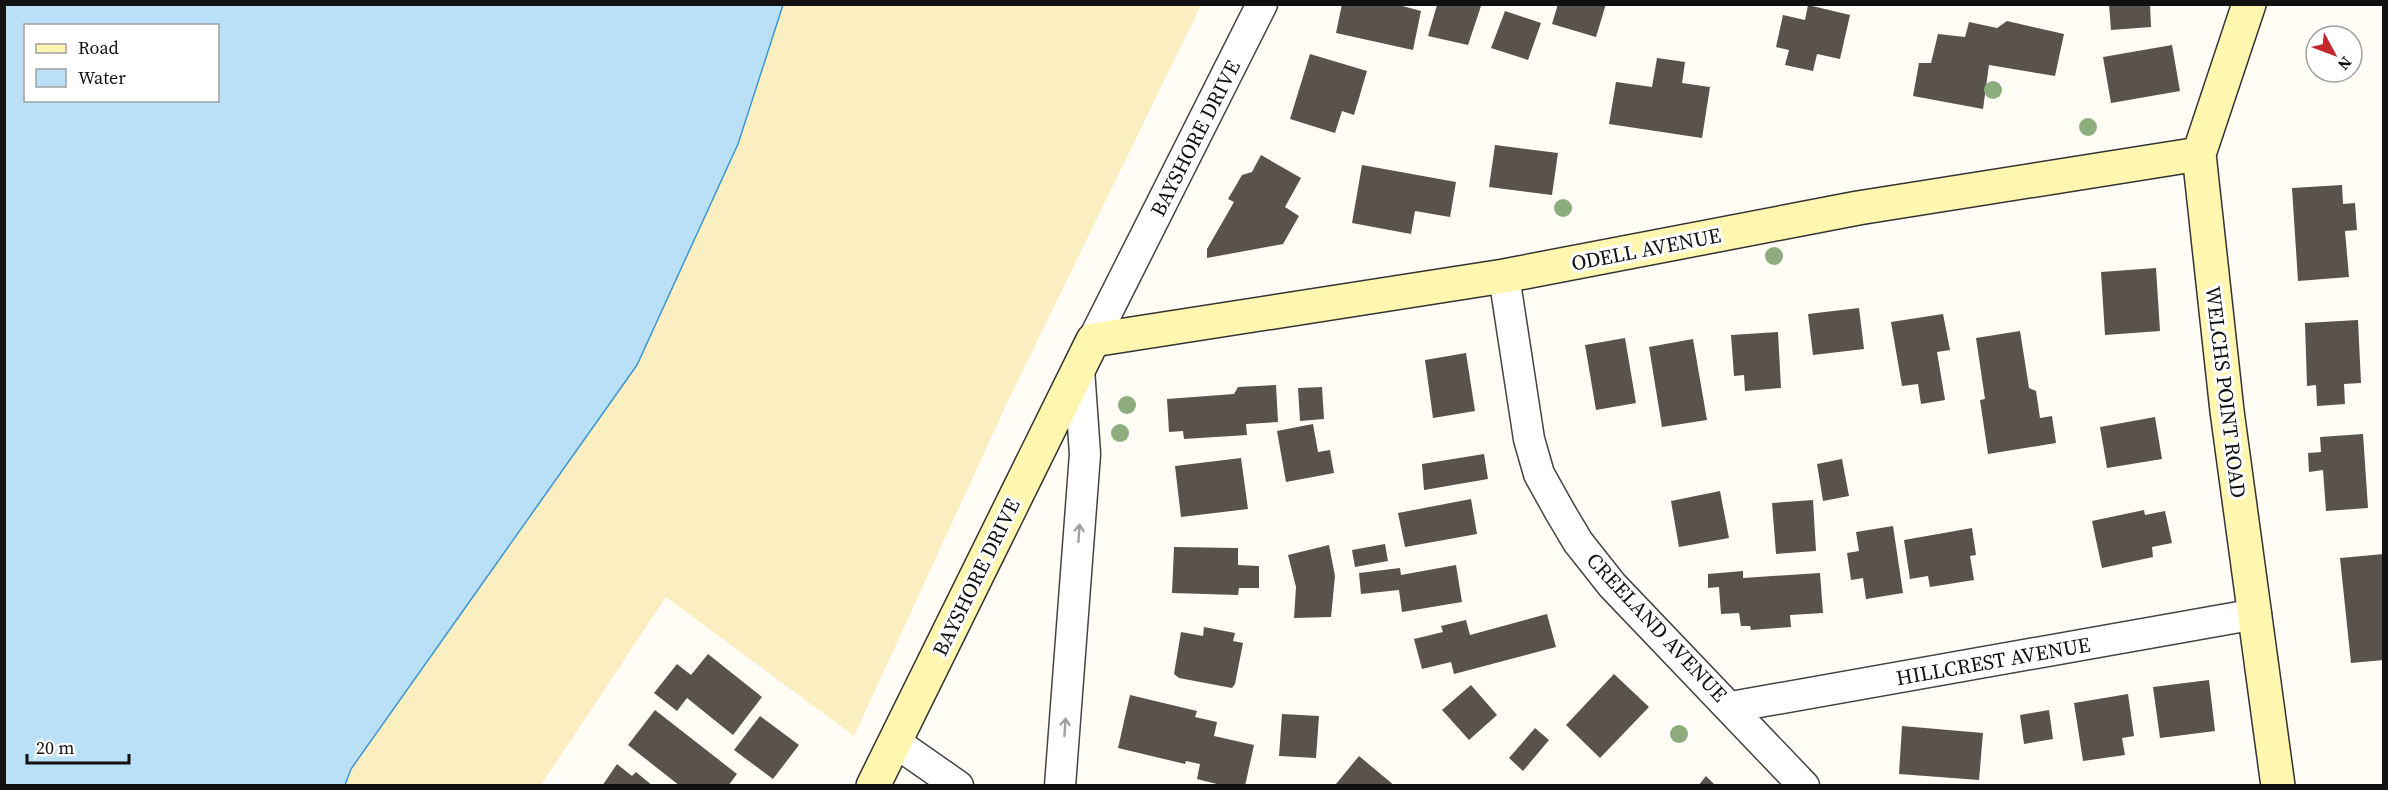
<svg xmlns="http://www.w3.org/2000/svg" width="2388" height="790" font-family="'Source Serif 4',serif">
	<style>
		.sand { fill: #fbeec1 }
		.water { fill: #b9e0f7; stroke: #3f96cf; stroke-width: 1.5; fill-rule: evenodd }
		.building { fill: #5a524d }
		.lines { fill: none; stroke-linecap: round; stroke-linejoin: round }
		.street-casing { stroke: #444; stroke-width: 33 }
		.secondary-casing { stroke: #333; stroke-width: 36 }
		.street { stroke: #fff; stroke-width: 30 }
		.secondary { stroke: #fff6b0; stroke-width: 33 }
		.tree { fill: #8dad7f }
		.oneway { stroke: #a0a0a0 }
		.labels { text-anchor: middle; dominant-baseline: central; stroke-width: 6; stroke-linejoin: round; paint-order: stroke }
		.street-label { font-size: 21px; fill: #111; stroke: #fff }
	</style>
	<rect width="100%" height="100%" fill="#fffdf5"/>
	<path class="sand" d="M783,5h418l-194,398 -153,333 -188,-139 -125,188 -196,1 6,-16 286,-405 101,-221z"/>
	<path class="water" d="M5,4l778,1 -45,139 -101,221 -286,404 -6,16h-340zM26,26h192v74h-192z"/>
	<path class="building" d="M1342,4h53l26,7 -8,39 -77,-17z
		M1558,4h48l-10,33 -44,-13z
		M2109,4h41l1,23 -40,3z
		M1437,5l44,1 -13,39 -40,-9z
		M1808,5l42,10 -10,44 -23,-5 -4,17 -28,-6 4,-15 -13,-3 7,-32 22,5z
		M1505,11l36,12 -13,37 -37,-12z
		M2007,21l57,13 -9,42 -66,-11 -6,44 -70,-13 6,-33h12l7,-29 27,3 4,-15 28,6z
		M2172,45l8,46 -69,12 -8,-46z
		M1310,54l57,17 -13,44 -12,-4 -7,22 -45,-14z
		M1657,58l28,4 -3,21 28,4 -8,51 -93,-14 7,-42 36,5z
		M1495,145l63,8 -6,42 -63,-8z
		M1261,155l40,23 -16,29 14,9 -16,28 -76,14v-9l27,-47 -6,-3 14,-24 10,-3z
		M1362,165l94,17 -6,35 -35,-6 -4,23 -59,-11z
		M2342,185l1,19 12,-1 2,27 -12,1 4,46 -51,4 -6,-93z
		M2156,268l4,63 -55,4 -4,-63z
		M1859,308l5,41 -51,6 -5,-41z
		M1943,314l7,36 -13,2 8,48 -24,4 -3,-20 -16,2 -11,-64z
		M2358,320l3,63 -17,1 1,20 -28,2 -1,-21 -9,1 -2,-63z
		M2020,331l9,57 7,3 4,27 12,-2 4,27 -68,11 -8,-54 5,-1 -9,-61z
		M1778,332l3,56 -36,3 -1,-16 -10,1 -3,-41z
		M1625,338l11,65 -40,7 -11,-65z
		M1693,339l14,81 -45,7 -13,-80z
		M1466,353l9,58 -42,7 -8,-58z
		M1276,385l2,37 -32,2 1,11 -63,4 -1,-8 -14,1 -2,-33 67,-5 4,-7z
		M1322,387l2,32 -24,2 -2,-33z
		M2155,417l7,42 -55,9 -7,-41z
		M1313,424l5,28 12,-2 4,23 -48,9 -9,-51z
		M2363,434l5,74 -42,3 -3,-41 -14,2 -1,-19 13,-1 -1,-15z
		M1484,454l4,25 -64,11 -2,-26z
		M1241,458l7,51 -67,8 -6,-51z
		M1842,459l7,37 -26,5 -6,-37z
		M1720,491l9,47 -50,9 -8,-46z
		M1471,499l6,35 -72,13 -7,-34z
		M1813,500l3,51 -40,3 -4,-51z
		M2144,510l1,5 20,-4 7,32 -20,4 1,10 -51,11 -10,-47z
		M1893,526l10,67 -37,6 -3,-21 -12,2 -4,-27 12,-2 -3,-19z
		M1972,528l4,27 -6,1 4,24 -44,7 -2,-11 -18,3 -6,-39z
		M1385,544l3,17 -33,6 -3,-17z
		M1329,545l6,31 -4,41 -37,1 2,-31 -8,-32z
		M1174,547l64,1v17l21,1v22h-20l-1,7 -66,-2z
		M2384,554v106l-33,3 -11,-105z
		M1456,565l6,37 -60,10 -3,-22 -38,4 -2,-21 41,-5 1,7z
		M1743,571v7l77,-5 3,40 -33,2 1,12 -40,3 -1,-4h-9l-2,-13 -18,1 -2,-27 -11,1v-14z
		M1547,614l9,33 -102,27 -3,-12 -29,7 -8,-30 29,-7 -2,-6 25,-6 4,15z
		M1204,627l31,6 -2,8 10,2 -8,41 -3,4 -53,-10 -5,-4 7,-42 22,4z
		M708,654l54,43 -29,38 -46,-37 -10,13 -23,-18 23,-29 14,11z
		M1614,674l35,33 -49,51 -34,-33z
		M2209,680l6,51 -55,7 -7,-51z
		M1471,685l26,30 -28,25 -27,-30z
		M2128,694l6,42 -12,2 3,17 -42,6 -9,-58z
		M1130,695l67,16 -2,6 22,5 -3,14 40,9 -9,41h-20l-28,-7 3,-15 -14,-3 -1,3 -67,-16z
		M655,710l82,64 -9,12h-48l-52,-41z
		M2049,710l4,29 -29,5 -4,-29z
		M1282,714l37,2 -3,42 -37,-2z
		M760,716l39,29 -26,34 -39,-29z
		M1902,726l81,7 -4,47 -80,-6z
		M1535,728l14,12 -26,31 -14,-13z
		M1359,756l36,30 -59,-2z
		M617,764l15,12 4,-4 17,14h-51z
		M1706,776l10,10h-18z"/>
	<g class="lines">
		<g class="street-casing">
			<path id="street" d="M1504,276l25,163 10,35 20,36 19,32 34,43 192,201
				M1093,340l169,-336
				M1731,707l525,-93
				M895,742l63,44
				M1060,786l25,-332 -6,-85"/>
		</g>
		<g class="secondary-casing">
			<path id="secondary" d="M2249,4l-50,150 28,257 51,375
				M873,786l220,-446 411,-64 354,-68 341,-54"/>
		</g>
		<use href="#street" class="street"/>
		<use href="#secondary" class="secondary"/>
	</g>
	<g class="tree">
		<circle cx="1993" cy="90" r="9"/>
		<circle cx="2088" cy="127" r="9"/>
		<circle cx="1563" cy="208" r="9"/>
		<circle cx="1774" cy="256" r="9"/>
		<circle cx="1127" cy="405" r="9"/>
		<circle cx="1120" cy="433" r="9"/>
		<circle cx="1679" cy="734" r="9"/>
	</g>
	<defs><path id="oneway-shaft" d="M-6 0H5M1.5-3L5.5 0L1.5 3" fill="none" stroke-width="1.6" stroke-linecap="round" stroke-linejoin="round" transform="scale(1.5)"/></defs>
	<g class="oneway">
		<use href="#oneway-shaft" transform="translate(1079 533) rotate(-86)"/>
		<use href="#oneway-shaft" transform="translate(1065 727) rotate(-86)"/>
	</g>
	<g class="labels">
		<g class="street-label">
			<text transform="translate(1195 138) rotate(-63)">BAYSHORE DRIVE</text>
			<text transform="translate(1646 249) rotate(-11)">ODELL AVENUE</text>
			<text transform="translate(2226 392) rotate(83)">WELCHS POINT ROAD</text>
			<text transform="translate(976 577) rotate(-64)">BAYSHORE DRIVE</text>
			<text transform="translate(1657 627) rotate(47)">CREELAND AVENUE</text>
			<text transform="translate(1993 661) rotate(-10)">HILLCREST AVENUE</text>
		</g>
	</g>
	<rect width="2388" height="790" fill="none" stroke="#111111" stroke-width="12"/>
	<rect x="24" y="24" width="195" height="78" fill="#ffffff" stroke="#a0a0a0" stroke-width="1.5"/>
	<rect x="36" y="44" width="30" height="9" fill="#fff6b0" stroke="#a0a0a0" stroke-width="1.5"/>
	<text x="78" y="54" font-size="18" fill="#111111">Road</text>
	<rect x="36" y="69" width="30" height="18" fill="#b9e0f7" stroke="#a0a0a0" stroke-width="1.5"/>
	<text x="78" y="84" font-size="18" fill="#111111">Water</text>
	<g transform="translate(2334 54) rotate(131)"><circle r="28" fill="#ffffff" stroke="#a0a0a0" stroke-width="1.5"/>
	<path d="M0-4.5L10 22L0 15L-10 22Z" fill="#c4262e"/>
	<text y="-9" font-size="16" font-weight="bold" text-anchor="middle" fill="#111111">N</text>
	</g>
	<path d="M27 754v9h102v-9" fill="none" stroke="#111111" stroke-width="3"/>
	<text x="36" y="754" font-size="18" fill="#111111" stroke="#ffffff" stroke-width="4.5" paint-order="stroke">20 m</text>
</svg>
